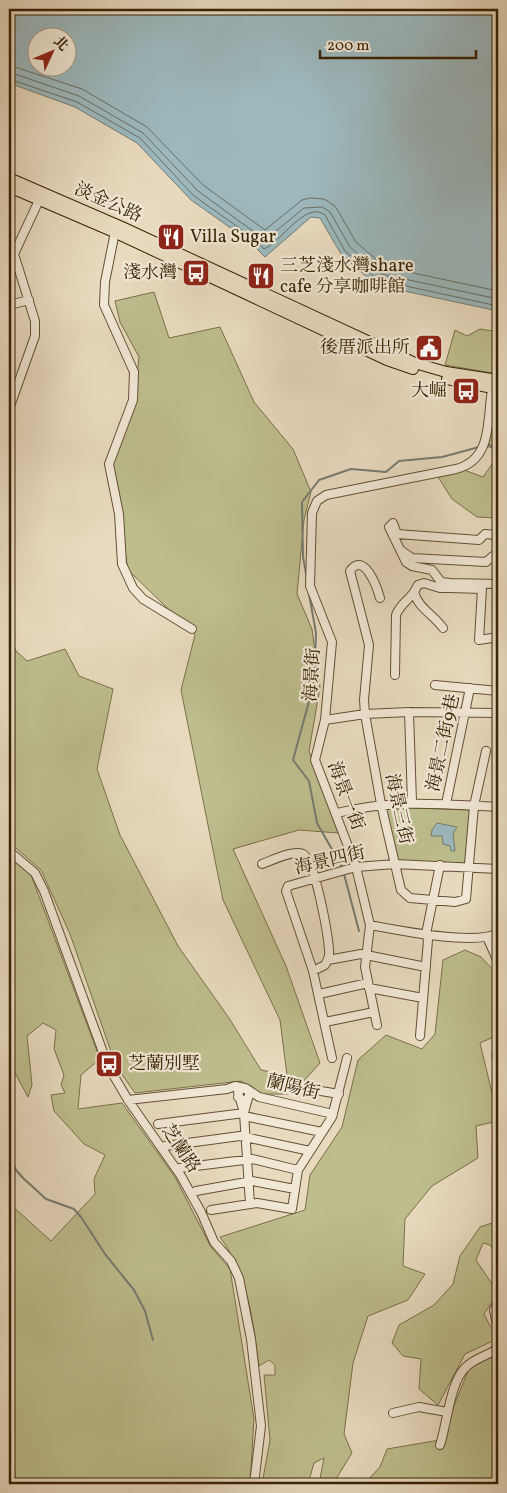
<svg xmlns="http://www.w3.org/2000/svg" width="507" height="1493" font-family="Vollkorn,'Noto Serif TC',serif">
	<style>
		.green { fill: #bdbd8d; stroke: #7a7048 }
		.water { fill: #9cb8bd; stroke: #747c73; fill-rule: evenodd }
		.lines { fill: none; stroke-linecap: round; stroke-linejoin: round }
		.shore { stroke: #6a6d60; stroke-width: 1 }
		.stream { stroke: #747c73; stroke-width: 2 }
		.minor-casing { stroke: #645033; stroke-width: 10 }
		.major-casing { stroke: #382204; stroke-width: 12 }
		.minor { stroke: #f0e7d5; stroke-width: 8 }
		.major { stroke: #e8dabf; stroke-width: 10 }
		.labels { text-anchor: middle; dominant-baseline: central; stroke-width: 4.5; stroke-linejoin: round; paint-order: stroke }
		.street-label { font-size: 18px; fill: #382204; stroke: #f0e7d5 }
		.poi-label { font-size: 18px; fill: #382204; stroke: #f0e7d5; text-anchor: start }
	</style>
	<rect width="100%" height="100%" fill="#e8dabf"/>
	<filter id="stains"><feTurbulence type="fractalNoise" baseFrequency=".004" numOctaves="4"/><feColorMatrix values="0 0 0 0 .2 0 0 0 0 .09 0 0 0 0 .02 0 0 0 .5 -.17"/></filter>
	<radialGradient id="worn" r=".72"><stop offset=".6" stop-color="#630" stop-opacity="0"/><stop offset="1" stop-color="#630" stop-opacity=".3"/></radialGradient>
	<path class="green" d="M154,292l15,46 51,-11 34,75 39,47 18,43 -7,28 -7,74 15,35 8,58 -11,64 29,82 -39,-3 -66,19 53,117 34,97 -28,31h-30l-21,-13 -106,12 -19,-27 -46,-132 -29,-64 -32,-28v-207l7,16 11,10 38,-12 14,27 34,13 -16,80 23,66 58,111 51,72 32,52 26,5 -7,-55 -57,-120 -42,-210 14,-55 -67,-65 -16,-102 6,-31 17,-42 4,-38 -19,-35 -5,-21z
		M480,329l18,3v42l-53,-9 10,-35 12,6z
		M498,397v51l-10,-4 5,-36z
		M498,456v62l-21,-1 -25,-18 -14,-22 26,-7 19,7z
		M385,807l85,3 -5,54 -69,-3z
		M9,856l22,19 69,184 -19,16 -3,34 44,-6 53,74 36,70 19,22 24,150 -4,65h-241v-281l42,38 44,-47 -1,-15 11,-24 -21,-11 -30,-33 -3,-16 14,-2 -4,-8 3,-10 -10,-26 2,-19 -13,-7 -16,13 5,49 -4,12 -19,-35z
		M465,950l16,7 17,18v60l-18,8 12,50 6,18v10l-22,5 2,32 -46,28 -27,33 -2,47 22,8 -17,26 -40,16 -15,47 -9,71 8,19 -19,31h-14l5,-26 -10,5 -6,21h-46l8,-44 -6,-65h11v-10l-6,-5 -10,6c-7,-49 -10,-89 -39,-129l85,-27 5,-35 32,-48 16,-67 28,-25 36,14 13,-15 8,-74z
		M498,1201v55l-8,-11 -7,-2 -7,17 22,33 -14,21 13,25 -32,15 -27,51 -19,-16 2,-30 -18,-3 -11,-13 7,-18 35,-20 19,-21 7,-28 20,-29 15,-5z
		M498,1347v137h-134l16,-17 7,-18 53,-9 33,-81z"/>
	<path class="water" d="M9,9h489v302l-122,-26 -35,-31 -21,-36 -9,-1 -46,40 -16,-16 -58,-41 -54,-57 -62,-36 -66,-24zM38,38h30v30h-30z
		M437,823l20,4 -4,6 2,18h-4l-1,-5 -7,-2 -1,-8h-11l1,-6z"/>
	<g class="lines">
		<path class="shore" d="M9,65l73,24 65,38 56,58 62,45 37,-30 8,-2 14,1 11,7 21,36 29,25 113,24
			M9,72l70,24 64,37 55,58 67,49 39,-32 18,-1 8,5 20,35 31,27 117,25
			M9,79l68,23 63,36 54,58 58,41 12,12c17,-7 42,-49 61,-34l20,36 33,29 120,26"/>
		<path class="stream" d="M486,445l12,5
			M307,579l-4,-22 -1,-55 17,-22 32,-11 35,3 13,-11 43,-4 37,-10
			M309,594l7,39 -2,50 -21,77 16,21 8,42 25,44
			M344,874l15,57
			M498,1048l-6,6 6,34
			M9,1151l7,19 7,8 23,21 28,10 7,8 24,37 29,36 11,21 8,29"/>
		<g class="minor-casing">
			<path id="minor" d="M116,227l-11,55 -1,23 30,67 -1,28 -24,64 10,50 3,50 11,24 10,11 49,30
				M9,256l5,-2 27,-58
				M9,305l20,-5
				M493,384c-7,32 2,75 -37,85l-130,26 -9,6 -5,12 -2,73 22,56 -7,78 -10,40 41,107 14,58c27,5 106,21 128,8
				M9,409l26,-73v-15l-21,-67
				M498,535l-13,-1 -6,6 -82,-6 -4,-11 -4,4 17,35 6,4 20,4 9,12 9,1v5l32,1 -3,51 19,-3
				M402,551l10,7 74,4 7,-6h5
				M450,583l48,1
				M380,598c-3,-11 -16,-47 -30,-27l19,74 -5,55 1,14 16,90 20,86 9,8 45,4 11,-3 8,-93 12,-55
				M443,628c-9,-13 -25,-20 -29,-36l4,-7 6,-2 16,5h10
				M395,675l1,-60c4,-11 12,-14 18,-23
				M435,685l63,6
				M409,712l3,90
				M325,720l40,-6 44,-2 89,1
				M446,804l24,-116
				M337,813c56,-14 105,-9 161,-6
				M9,851l26,22 9,18 64,175 20,34 53,76 20,36 13,30 17,19 8,17 12,61 10,87 -7,58
				M262,864c11,-4 30,-14 41,-10 12,5 25,81 26,96 1,6 -1,10 -4,15l-12,6
				M370,925l-5,42 12,58
				M487,937l11,25
				M328,960l33,-6 65,13
				M369,988l54,10
				M319,994l49,-11
				M325,1022l49,-10
				M420,1036l8,-96 -2,-6 14,-69
				M332,1058l-19,-87 -27,-80 2,-5 68,-19 39,-3 103,5
				M247,1089l12,8 74,17
				M321,1091l18,3
				M238,1097l4,3h4l3,-4v-5l-6,-3 -5,4 6,21
				M248,1098l-4,15 6,91
				M128,1100l99,-11 8,-3 10,2
				M244,1116l78,16
				M158,1124l86,-11
				M165,1146l75,-10 70,15
				M180,1168l72,-9 46,11
				M196,1191l56,-10 43,8
				M211,1210l46,-7 35,6 6,-39 34,-53 15,-59
				M498,1302l-4,8 4,21
				M393,1413l26,-6 28,5
				M440,1445c7,-21 10,-62 25,-77 9,-10 23,-12 33,-20"/>
		</g>
		<g class="major-casing">
			<path id="major" d="M9,178l113,49 293,136 31,9 52,8
				M9,187l105,45 273,128 26,9
				M447,379l51,10"/>
		</g>
		<use href="#minor" class="minor"/>
		<use href="#major" class="major"/>
	</g>
	<defs>
		<g id="restaurant-square" transform="scale(1.4375)"><rect x="-9" y="-9" width="18" height="18" rx="4" fill="#8f2418" stroke="#f0e7d5"/><path d="M-5-6h1v4h1v-4h1v4h1v-4h1v5L-1.5 .5V6h-2V.5L-5-1ZM5-6V6H3V1.5H1.5Q1.5-4 5-6Z" fill="#fff"/></g>
		<g id="bus-square" transform="scale(1.4375)"><rect x="-9" y="-9" width="18" height="18" rx="4" fill="#8f2418" stroke="#f0e7d5"/><path d="M-5-6H5V4H4V6H2V4H-2V6H-4V4H-5ZM-3.5-4V0h7V-4ZM-3.5 1.2v1.5H-2V1.2ZM2 1.2v1.5H3.5V1.2Z" fill="#fff"/></g>
		<g id="civic-square" transform="scale(1.4375)"><rect x="-9" y="-9" width="18" height="18" rx="4" fill="#8f2418" stroke="#f0e7d5"/><path d="M-.6-6.5H3V-4.5H.6V-3L4-1V1h2V6H-6V1h2V-1L-.6-3ZM-1.2 2.5V6h2.4V2.5Z" fill="#fff"/></g>
	</defs>
	<g fill-rule="evenodd">
		<use href="#restaurant-square" x="171" y="237"/>
		<use href="#bus-square" x="196" y="273"/>
		<use href="#restaurant-square" x="261" y="276"/>
		<use href="#civic-square" x="429" y="348"/>
		<use href="#bus-square" x="466" y="391"/>
		<use href="#bus-square" x="109" y="1064"/>
	</g>
	<g class="labels">
		<g class="street-label">
			<text transform="translate(108 203) rotate(24)">淡金公路</text>
			<text transform="translate(313 675) rotate(-86)">海景街</text>
			<text transform="translate(444 743) rotate(-78)">海景二街9巷</text>
			<text transform="translate(345 796) rotate(69)">海景一街</text>
			<text transform="translate(398 809) rotate(78)">海景三街</text>
			<text transform="translate(330 861) rotate(-13)">海景四街</text>
			<text transform="translate(293 1088) rotate(14)">蘭陽街</text>
			<text transform="translate(180 1149) rotate(56)">芝蘭路</text>
		</g>
		<g class="poi-label">
			<text x="190" y="237">Villa Sugar</text>
			<text x="280" y="266">三芝淺水灣share<tspan x="280" dy="21">cafe 分享咖啡館</tspan></text>
			<text x="177" y="273" text-anchor="end">淺水灣</text>
			<text x="410" y="348" text-anchor="end">後厝派出所</text>
			<text x="447" y="391" text-anchor="end">大崛</text>
			<text x="128" y="1064">芝蘭別墅</text>
		</g>
	</g>
	<rect width="507" height="1493" fill="none" stroke="#e8dabf" stroke-width="30"/>
	<rect x="10" y="10" width="487" height="1473" fill="none" stroke="#382204" stroke-width="2.5"/>
	<rect x="15" y="15" width="477" height="1463" fill="none" stroke="#382204"/>
	<g transform="translate(52 52) rotate(46)"><circle r="24" fill="#f0e7d5" stroke="#a69881"/>
	<path d="M0-4L9 19L0 12L-9 19Z" fill="#8f2418"/>
	<text y="-8" font-size="14" font-weight="bold" text-anchor="middle" fill="#382204">北</text>
	</g>
	<path d="M320 50v8h156v-8" fill="none" stroke="#382204" stroke-width="2.5"/>
	<text x="327" y="50" font-size="15" fill="#382204" stroke="#f0e7d5" stroke-width="4" paint-order="stroke">200 m</text>
	<rect width="100%" height="100%" filter="url(#stains)"/>
	<rect width="100%" height="100%" fill="url(#worn)"/>
</svg>
